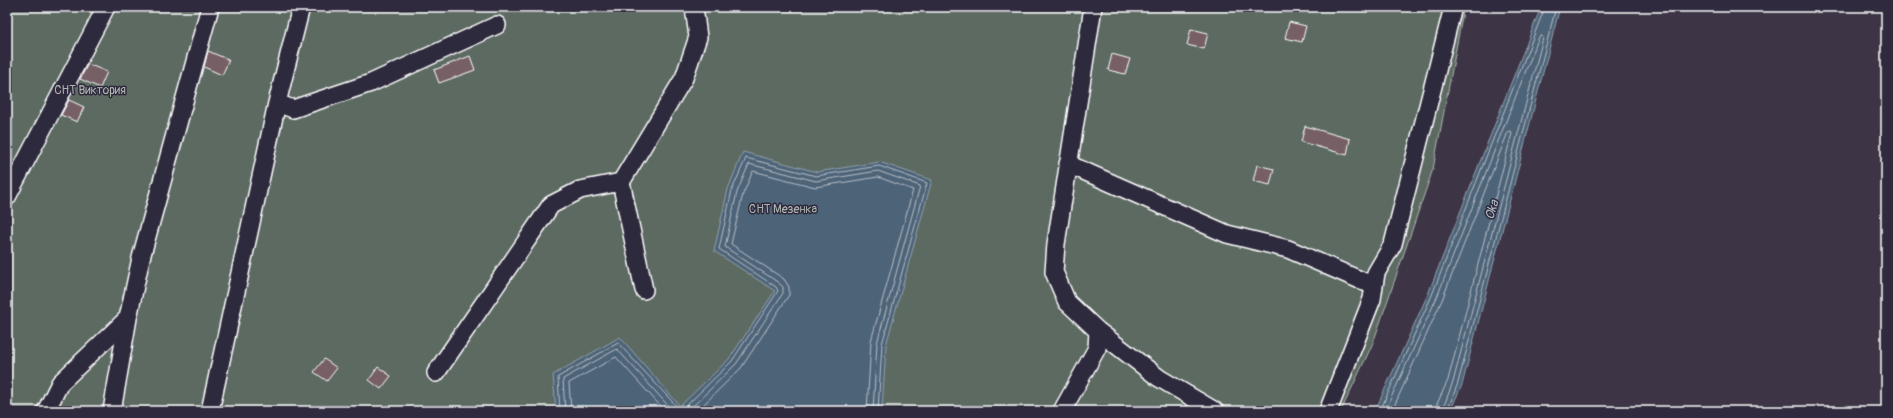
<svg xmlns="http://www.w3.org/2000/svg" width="1893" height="418" font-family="Pangolin,sans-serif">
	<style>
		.green { fill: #5c6b62; stroke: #aeb5b0 }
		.water { fill: #4d6378; stroke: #94a1ae }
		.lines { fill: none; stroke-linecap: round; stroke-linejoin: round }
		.shore { stroke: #b8c1c9; stroke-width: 1 }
		.building { fill: #765f65; stroke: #fff }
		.minor-casing { stroke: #fff; stroke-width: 20 }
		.minor { stroke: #2f2a3d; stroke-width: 17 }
		.labels { text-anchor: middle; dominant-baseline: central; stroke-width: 3; stroke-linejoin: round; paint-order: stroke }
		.park-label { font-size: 12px; fill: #aeb5b0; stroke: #2f2a3d }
		.water-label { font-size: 13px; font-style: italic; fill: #afb9c2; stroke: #2f2a3d }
	</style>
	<rect width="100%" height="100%" fill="#3d3545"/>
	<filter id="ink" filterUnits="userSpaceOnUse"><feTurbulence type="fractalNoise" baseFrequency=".025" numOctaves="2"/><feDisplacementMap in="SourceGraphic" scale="8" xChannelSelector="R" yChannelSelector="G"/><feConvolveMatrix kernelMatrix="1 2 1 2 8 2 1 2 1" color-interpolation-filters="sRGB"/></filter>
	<g filter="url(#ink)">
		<path class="green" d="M7,7h1457l-31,162 -60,174 -32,68h-1334z"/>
		<path class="water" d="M1541,7h19l-98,378 -12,26h-75l53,-117z
			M743,152l74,20 62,-10 53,18 -46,165 -4,66h-326l-3,-36 67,-38 60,69 49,-47 46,-68 -61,-40 14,-62z"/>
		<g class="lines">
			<path class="shore" d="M560,411l-2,-34 60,-34 62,67 4,-2 48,-47 46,-70 -2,-4 -57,-38 13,-59 14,-32 70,18 63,-10 48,17 -45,161 -4,67
				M565,411l-2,-32 54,-30 56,62
				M571,411l-2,-28 47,-26 49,54
				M688,411l48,-47 47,-71v-6l-4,-4 -54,-36 12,-55 12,-28 67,17 62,-10 42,15 -43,157 -4,68
				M697,411l44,-43 48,-73v-8l-5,-8 -53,-35 12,-50 10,-23 62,16 63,-10 35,13 -42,151 -4,70
				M1380,411l52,-116 113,-288
				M1385,411l52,-114 102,-260 3,-1 1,2 -90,344 -11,29
				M1392,411l50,-111 66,-168 3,-1 1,2 -64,247 -11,24 -1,7
				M1447,411l11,-28 98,-376"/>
		</g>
		<path class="building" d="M1289,22l17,4 -4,16 -17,-4z
			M1191,29l17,4 -4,16 -17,-4z
			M208,51l21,9 -7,15 -18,-8z
			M1112,54l18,5 -5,15 -17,-4z
			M470,56l5,14 -36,13 -5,-13z
			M88,64l19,8 -7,16 -20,-9z
			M69,100l15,7 -7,15 -16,-7z
			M1305,126l45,13 -3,16 -46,-13z
			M1257,165l17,4 -4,16 -17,-4z
			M324,359l13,9 -10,13 -13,-9z
			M378,367l13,9 -10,13 -12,-9z"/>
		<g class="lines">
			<g class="minor-casing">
				<path id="minor" d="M1093,7l-37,237 -2,28 13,30 31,29 61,47 56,33
					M277,103l16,6 78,-26 126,-58
					M1068,164l159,70 61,15 86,37
					M7,197l99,-190
					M644,290l-23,-108 63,-104 14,-41 -4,-30
					M436,373l115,-168 29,-15 41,-8
					M46,411l14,-28 68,-65
					M112,411l16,-93 13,-60 69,-251
					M210,411l67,-308 24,-96
					M1062,411l35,-63 1,-17
					M1328,411l44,-112 4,-26 17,-29 60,-237"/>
			</g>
			<use href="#minor" class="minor"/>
		</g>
	</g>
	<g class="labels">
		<g class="park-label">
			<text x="90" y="90">СНТ Виктория</text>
			<text x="783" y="209">СНТ Мезенка</text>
		</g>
		<g class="water-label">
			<text transform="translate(1492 210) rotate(-73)">Oka</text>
		</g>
	</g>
	<rect width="1893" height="418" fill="none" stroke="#2f2a3d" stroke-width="24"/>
	<rect x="12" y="12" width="1869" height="394" fill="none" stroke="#fff" stroke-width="1.5" filter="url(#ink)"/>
</svg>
